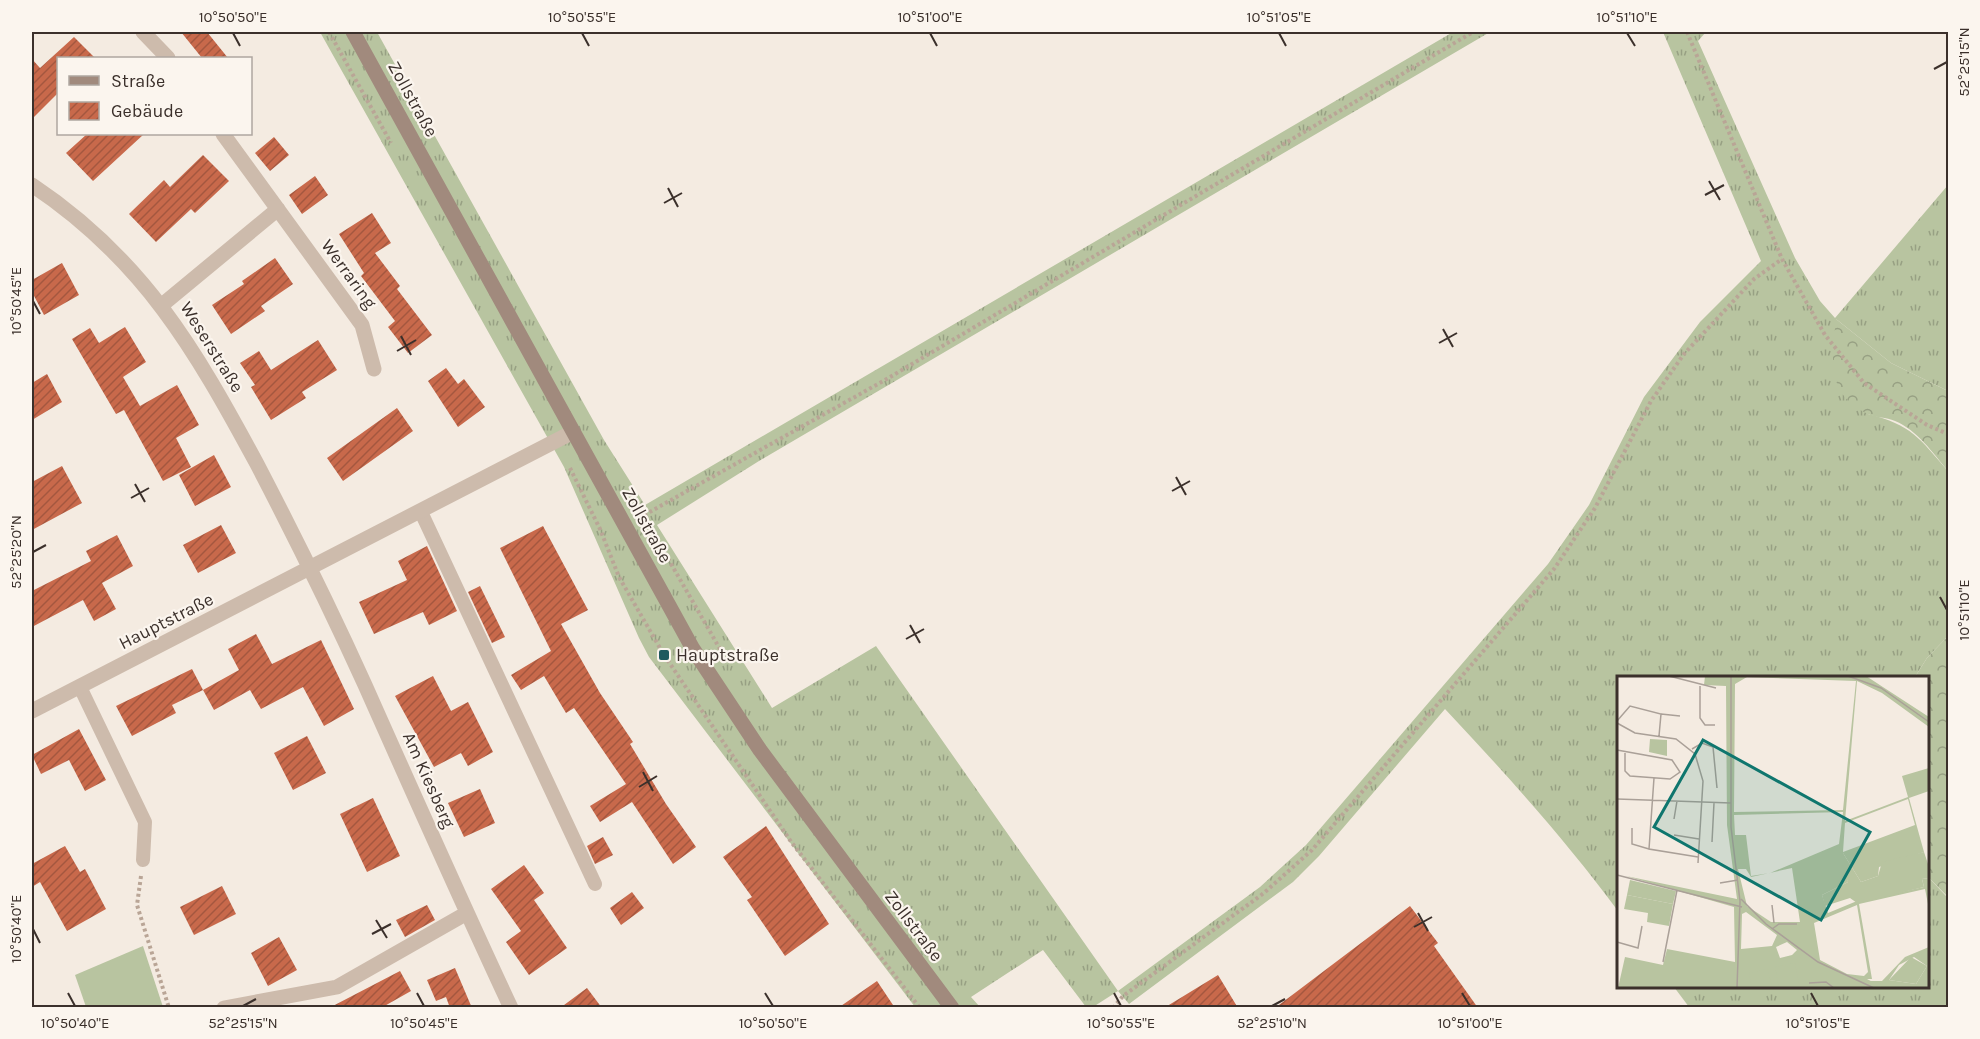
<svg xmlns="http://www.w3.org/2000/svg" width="1980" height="1039" font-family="Karla,sans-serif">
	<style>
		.grass { fill: url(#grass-tufts) }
		.forest { fill: url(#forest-crowns) }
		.park { fill: #b8c4a0 }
		.building { fill: url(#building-hatch) }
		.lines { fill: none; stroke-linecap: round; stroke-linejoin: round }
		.path { stroke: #b9a596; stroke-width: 4; stroke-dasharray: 3 3; stroke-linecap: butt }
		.lane { stroke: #cdbbac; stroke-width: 14 }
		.street { stroke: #cdbbac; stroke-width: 15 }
		.secondary { stroke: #a18a7d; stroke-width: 15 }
		.ticks { fill: none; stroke: #3b302b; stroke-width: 2 }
		.poi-dot { fill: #1f5a5e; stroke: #fbf5ee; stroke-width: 2 }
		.labels { text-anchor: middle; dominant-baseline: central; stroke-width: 4.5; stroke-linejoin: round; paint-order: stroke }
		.street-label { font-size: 18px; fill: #3b302b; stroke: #fbf5ee }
		.poi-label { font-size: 18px; fill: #3b302b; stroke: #fbf5ee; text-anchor: start }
		.inset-road { fill: none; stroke: #aaa098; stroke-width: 1.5 }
		.view { fill: #0f766e; fill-opacity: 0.15; stroke: #0f766e; stroke-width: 3 }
		.inset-edge { fill: none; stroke: #3b302b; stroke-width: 3 }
		.neatline { fill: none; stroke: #3b302b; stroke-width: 2 }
		.ticks-label { font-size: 15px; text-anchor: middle; fill: #3b302b }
	</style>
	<defs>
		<pattern id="grass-tufts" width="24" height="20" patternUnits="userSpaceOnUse" patternTransform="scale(1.5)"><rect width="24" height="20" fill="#b8c4a0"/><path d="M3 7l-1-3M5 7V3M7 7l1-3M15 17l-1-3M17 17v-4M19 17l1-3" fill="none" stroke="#97a083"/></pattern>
		<pattern id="forest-crowns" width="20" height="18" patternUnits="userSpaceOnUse" patternTransform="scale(1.5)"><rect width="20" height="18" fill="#b8c4a0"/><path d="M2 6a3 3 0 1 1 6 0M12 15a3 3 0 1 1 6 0" fill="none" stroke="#97a083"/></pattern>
		<pattern id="building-hatch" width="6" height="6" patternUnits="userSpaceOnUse" patternTransform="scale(1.5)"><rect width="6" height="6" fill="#c8694b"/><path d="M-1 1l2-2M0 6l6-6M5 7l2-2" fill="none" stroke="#a4573f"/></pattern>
	</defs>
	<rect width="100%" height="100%" fill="#f4ebe1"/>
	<path class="grass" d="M320,32h57l227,408 41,65 808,-473h37l-731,429 -102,64 115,183 104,-62 242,345 142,-104 46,-42 242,-281 41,-59 55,-108 56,-75 61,-61 -98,-229h43l-8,9 97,217 25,43 15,17 113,-133v206l-57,-28 -55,-44 32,95c44,11 51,24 80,57v165l-21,22 -12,19 -297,1v233c-53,-72 -112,-137 -173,-202l-126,147 -26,26 -164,122 -11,-13 -25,16h-7l-43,-57 -72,47 9,10h-65l-266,-350 -10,-19 -75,-171z
		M1928,877l20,21v109h-259l-15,-20 254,-1z"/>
	<path class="forest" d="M1836,319l55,44 57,28v80c-15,-18 -31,-41 -53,-50 -9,-4 -19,-3 -27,-7 -43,-20 -36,-56 -32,-95z
		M1948,636v257l-2,2 -18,-18v-199l-13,-1 12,-19z"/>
	<path class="park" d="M143,946l20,61h-77l-11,-32z"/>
	<path class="building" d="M181,32h26l21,26h-26z
		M74,37l21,21h-37v35l-26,26v-60l8,9z
		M87,134h57l-51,47 -27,-28z
		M274,137l15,18 -19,16 -15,-18z
		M203,155l26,26 -34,32 -4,-4 -35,33 -27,-28 35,-34 6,7z
		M315,176l13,19 -26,19 -13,-19z
		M372,213l19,30 -16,10 25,33 -3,3 35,46 -24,18 -20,-26 7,-6 -34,-45 3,-3 -25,-39z
		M275,258l18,26 -32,22 4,5 -34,23 -19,-29 32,-21 -2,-3z
		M62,263l17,32 -35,20 -12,-23v-12z
		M125,327l21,35 -23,15 17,29 37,-21 22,40 -23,13 15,29 -28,14 -39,-71 -8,4 -44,-75 18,-11 9,15z
		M318,340l19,30 -35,22 4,6 -35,22 -20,-33 4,-2 -15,-22 19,-12 12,19z
		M446,368l12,16 6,-5 21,28 -27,20 -30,-46z
		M47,374l15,28 -30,18v-37z
		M397,408l16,23 -70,50 -16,-23z
		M214,455l17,32 -36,19 -16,-31z
		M62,466l20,37 -50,27v-48z
		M221,525l15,28 -38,20 -15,-28z
		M543,526l45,84 -27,14 39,69 33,49 -3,2 36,60 30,43 -23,17 -41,-62 -32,20 -10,-16 36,-22 -52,-76 -8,5 -22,-37 -23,14 -10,-15 40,-24 -51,-103z
		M117,535l16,31 -31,17 14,26 -22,12 -11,-21 -51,27v-36l59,-30 -5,-10z
		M427,546l30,65 -28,14 -6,-13 -49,22 -15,-32 48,-22 -9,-19z
		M480,586l25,51 -13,6 -24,-51z
		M256,634l16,30 49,-24 33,69 -30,17 -21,-39 -42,22 -11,-19 -36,20 -11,-20 36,-20 -11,-21z
		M192,669l11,21 -31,15 4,8 -44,23 -16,-30z
		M433,676l18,35 17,-9 25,50 -25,14 -7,-13 -27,14 -39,-71z
		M79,729l27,51 -21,11 -16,-31 -28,14 -9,-19z
		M307,736l19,37 -33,17 -19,-37z
		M480,789l15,34 -31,14 -16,-34z
		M373,798l27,58 -33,16 -27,-58z
		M766,826l63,98 -44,32 -38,-56 5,-3 -29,-40z
		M603,837l10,18 -18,9 -8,-18z
		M65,846l15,26 5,-3 21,40 -39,22 -27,-49 -8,5v-23z
		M524,865l20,28 -10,7 33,48 -38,27 -23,-33 15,-11 -30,-42z
		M222,886l14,28 -42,21 -14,-28z
		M632,892l12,16 -23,17 -11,-17z
		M427,905l8,15 -30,17 -9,-17z
		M1410,906l28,37 -4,3 44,62h-203z
		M279,937l18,33 -29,16 -17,-33z
		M455,968l17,40h-22l-4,-11 -10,4 -9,-21z
		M400,971l11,20 -30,17h-52z
		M1218,975l20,33h-74z
		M877,981l18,27h-57z
		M587,988l15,20h-42z"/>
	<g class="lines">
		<path class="path" d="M329,32l62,111
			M1687,32l95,227 43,76 39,48 63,42 21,9
			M570,468l30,61 19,48 45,78 128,188 128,165
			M632,496l88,153
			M639,518l246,-138 588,-348
			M141,876l-4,29 32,103
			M1113,1008l10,-12 141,-103 48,-43 242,-281 41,-61 56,-107 33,-47 70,-75 28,-20"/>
		<path class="lane" d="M421,512l174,372
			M80,687l65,135 -2,38"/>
		<path class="street" d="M143,32l25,26
			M223,134l139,191 12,44
			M32,185c111,74 163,164 225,279 38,73 74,146 108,221 48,108 96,216 146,323
			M162,305l116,-96
			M32,711l541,-279
			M224,1008l113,-21 130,-74"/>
		<path class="secondary" d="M353,32l340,617 67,101 192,258"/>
	</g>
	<path class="ticks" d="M233,33l7,13M582,33l7,13M930,33l7,13M1279,33l7,13M1627,33l8,13M1934,69l13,-7M1709,181l11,19M668,188l10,19M1705,195l19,-10M664,203l18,-10M33,301l7,13M1443,329l10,18M401,336l10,19M1439,343l18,-10M397,351l19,-11M1176,477l10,18M135,484l10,18M1172,491l18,-10M131,498l18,-10M33,552l13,-7M1940,597l7,13M910,625l10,18M906,639l18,-10M643,772l10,19M639,787l18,-11M1418,913l10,18M376,920l11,18M1414,927l18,-10M33,929l7,14M372,934l19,-10M68,993l7,13M417,993l7,13M765,993l8,13M1114,993l7,13M1462,993l8,13M1811,993l7,13M243,1006l13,-7M1272,1006l13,-7"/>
	<rect class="poi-dot" x="658" y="649" width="12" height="12" rx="3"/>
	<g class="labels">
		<g class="street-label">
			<text transform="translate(413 99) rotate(61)">Zollstraße</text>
			<text transform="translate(349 274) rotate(54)">Werraring</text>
			<text transform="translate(212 347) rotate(58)">Weserstraße</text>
			<text transform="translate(647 525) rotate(61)">Zollstraße</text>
			<text transform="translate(166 621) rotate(-27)">Hauptstraße</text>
			<text transform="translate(429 780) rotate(66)">Am Kiesberg</text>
			<text transform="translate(914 926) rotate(53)">Zollstraße</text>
		</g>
		<g class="poi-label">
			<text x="676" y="655">Hauptstraße</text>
		</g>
	</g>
	<g transform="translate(1617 676)">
		<rect width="312" height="312" fill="#f4ebe1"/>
		<path d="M88,0h161l63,41v10l-47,-34 -25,-12 -12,140 63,-24 -6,-21 27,-8v23l-20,7 15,54 -45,15 -1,9 -17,6 -18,-29 5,29 -26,13 6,18 29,-12 67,-14 -2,-8 7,-1v31l-4,-20 -66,15 13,75h-5l17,9h-266l7,-31 38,8 4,-16 68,13 -1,-55 -108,-31 111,23 -10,-74 -1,-139 -22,-1zM130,1l109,4 -13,129 -109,2 1,-128zM291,123l7,26 -72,27 2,-29zM226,136l-4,32 -69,29 -19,3 -5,-41h-11l-1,-20zM175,192l8,54h-29l-24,-16 -9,-37h8l5,8zM240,229l11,67 -4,4 -17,-2 -27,-14 -6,-37zM129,236l31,23 -5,11 -31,3 1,-35zM170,266l10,8 -5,5 -12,3 -4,-11zM10,219l46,9 -4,22 -22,-4 1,-9 -24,-4zM294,281l16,9 -11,18 -27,-4z" fill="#b8c4a0" fill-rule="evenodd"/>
		<path d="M307,176l5,15v11l-7,1 2,8 -67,16 -7,-5 -25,8 -3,-11 26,-13 -8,-23 3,-6 18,29 17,-6 4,-14zM312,271v41h-45l-23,-7h21l23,-24zM297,281l13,9 -11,18 -27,-4 10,-15z" fill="#b8c4a0" fill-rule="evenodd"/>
		<path d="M13,204l46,11 -3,13 -46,-9z" fill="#b8c4a0"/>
		<path d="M33,63l17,1v16l-18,-4zM178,287l5,25h-21l-4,-21zM151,293l4,19h-20l-3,-15z" fill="#b8c4a0"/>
		<path class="inset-road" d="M52,0l47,12M114,0v151l9,74 -3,87M231,0l33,12 48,34M83,10v32l5,7h10M44,38l19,2M0,45l13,-15 31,8 -2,22M0,47l18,10 41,6 19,15 8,27 -5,82M75,73l10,-6 11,4 4,41M0,74l55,10 8,12 -10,7 -40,-3 -5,-5v-20M37,102l-5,71 49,8M0,123l114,4M57,143l3,-18M15,152v16l17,5M57,159l25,4M95,166l2,-39M0,199l125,32M103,207l18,-3M124,223l25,25 52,38 56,26M155,229l2,18M155,253l7,-5h18M0,266l21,6 4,-22M46,286l14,-72M192,307l17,-1 8,6"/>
		<path class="view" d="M86,64l167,92 -49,88 -167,-93z"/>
		<rect width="312" height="312" class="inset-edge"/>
	</g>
	<rect width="1980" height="1039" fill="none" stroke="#fbf5ee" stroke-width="66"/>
	<rect x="57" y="57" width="195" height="78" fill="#fbf5ee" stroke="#aea6a0" stroke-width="1.5"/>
	<rect x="69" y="76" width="30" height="9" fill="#a18a7d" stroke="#aea6a0" stroke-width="1.5"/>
	<text x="111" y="87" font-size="18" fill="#3b302b">Straße</text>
	<rect x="69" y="102" width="30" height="18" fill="url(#building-hatch)" stroke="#aea6a0" stroke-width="1.5"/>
	<text x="111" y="117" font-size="18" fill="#3b302b">Gebäude</text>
	<rect x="33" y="33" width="1914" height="973" class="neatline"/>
	<g class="ticks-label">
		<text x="233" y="22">10°50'50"E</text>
		<text x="582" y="22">10°50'55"E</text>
		<text x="930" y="22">10°51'00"E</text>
		<text x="1279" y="22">10°51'05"E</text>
		<text x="1627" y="22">10°51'10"E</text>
		<text transform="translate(1964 62) rotate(-90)" y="5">52°25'15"N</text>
		<text transform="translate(16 301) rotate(-90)" y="5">10°50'45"E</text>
		<text transform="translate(16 552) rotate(-90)" y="5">52°25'20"N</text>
		<text transform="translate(1964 610) rotate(-90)" y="5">10°51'10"E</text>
		<text transform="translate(16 929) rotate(-90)" y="5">10°50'40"E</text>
		<text x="75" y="1028">10°50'40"E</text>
		<text x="243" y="1028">52°25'15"N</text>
		<text x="424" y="1028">10°50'45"E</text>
		<text x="773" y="1028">10°50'50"E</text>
		<text x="1121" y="1028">10°50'55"E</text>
		<text x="1272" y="1028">52°25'10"N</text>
		<text x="1470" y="1028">10°51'00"E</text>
		<text x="1818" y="1028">10°51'05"E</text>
	</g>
</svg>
